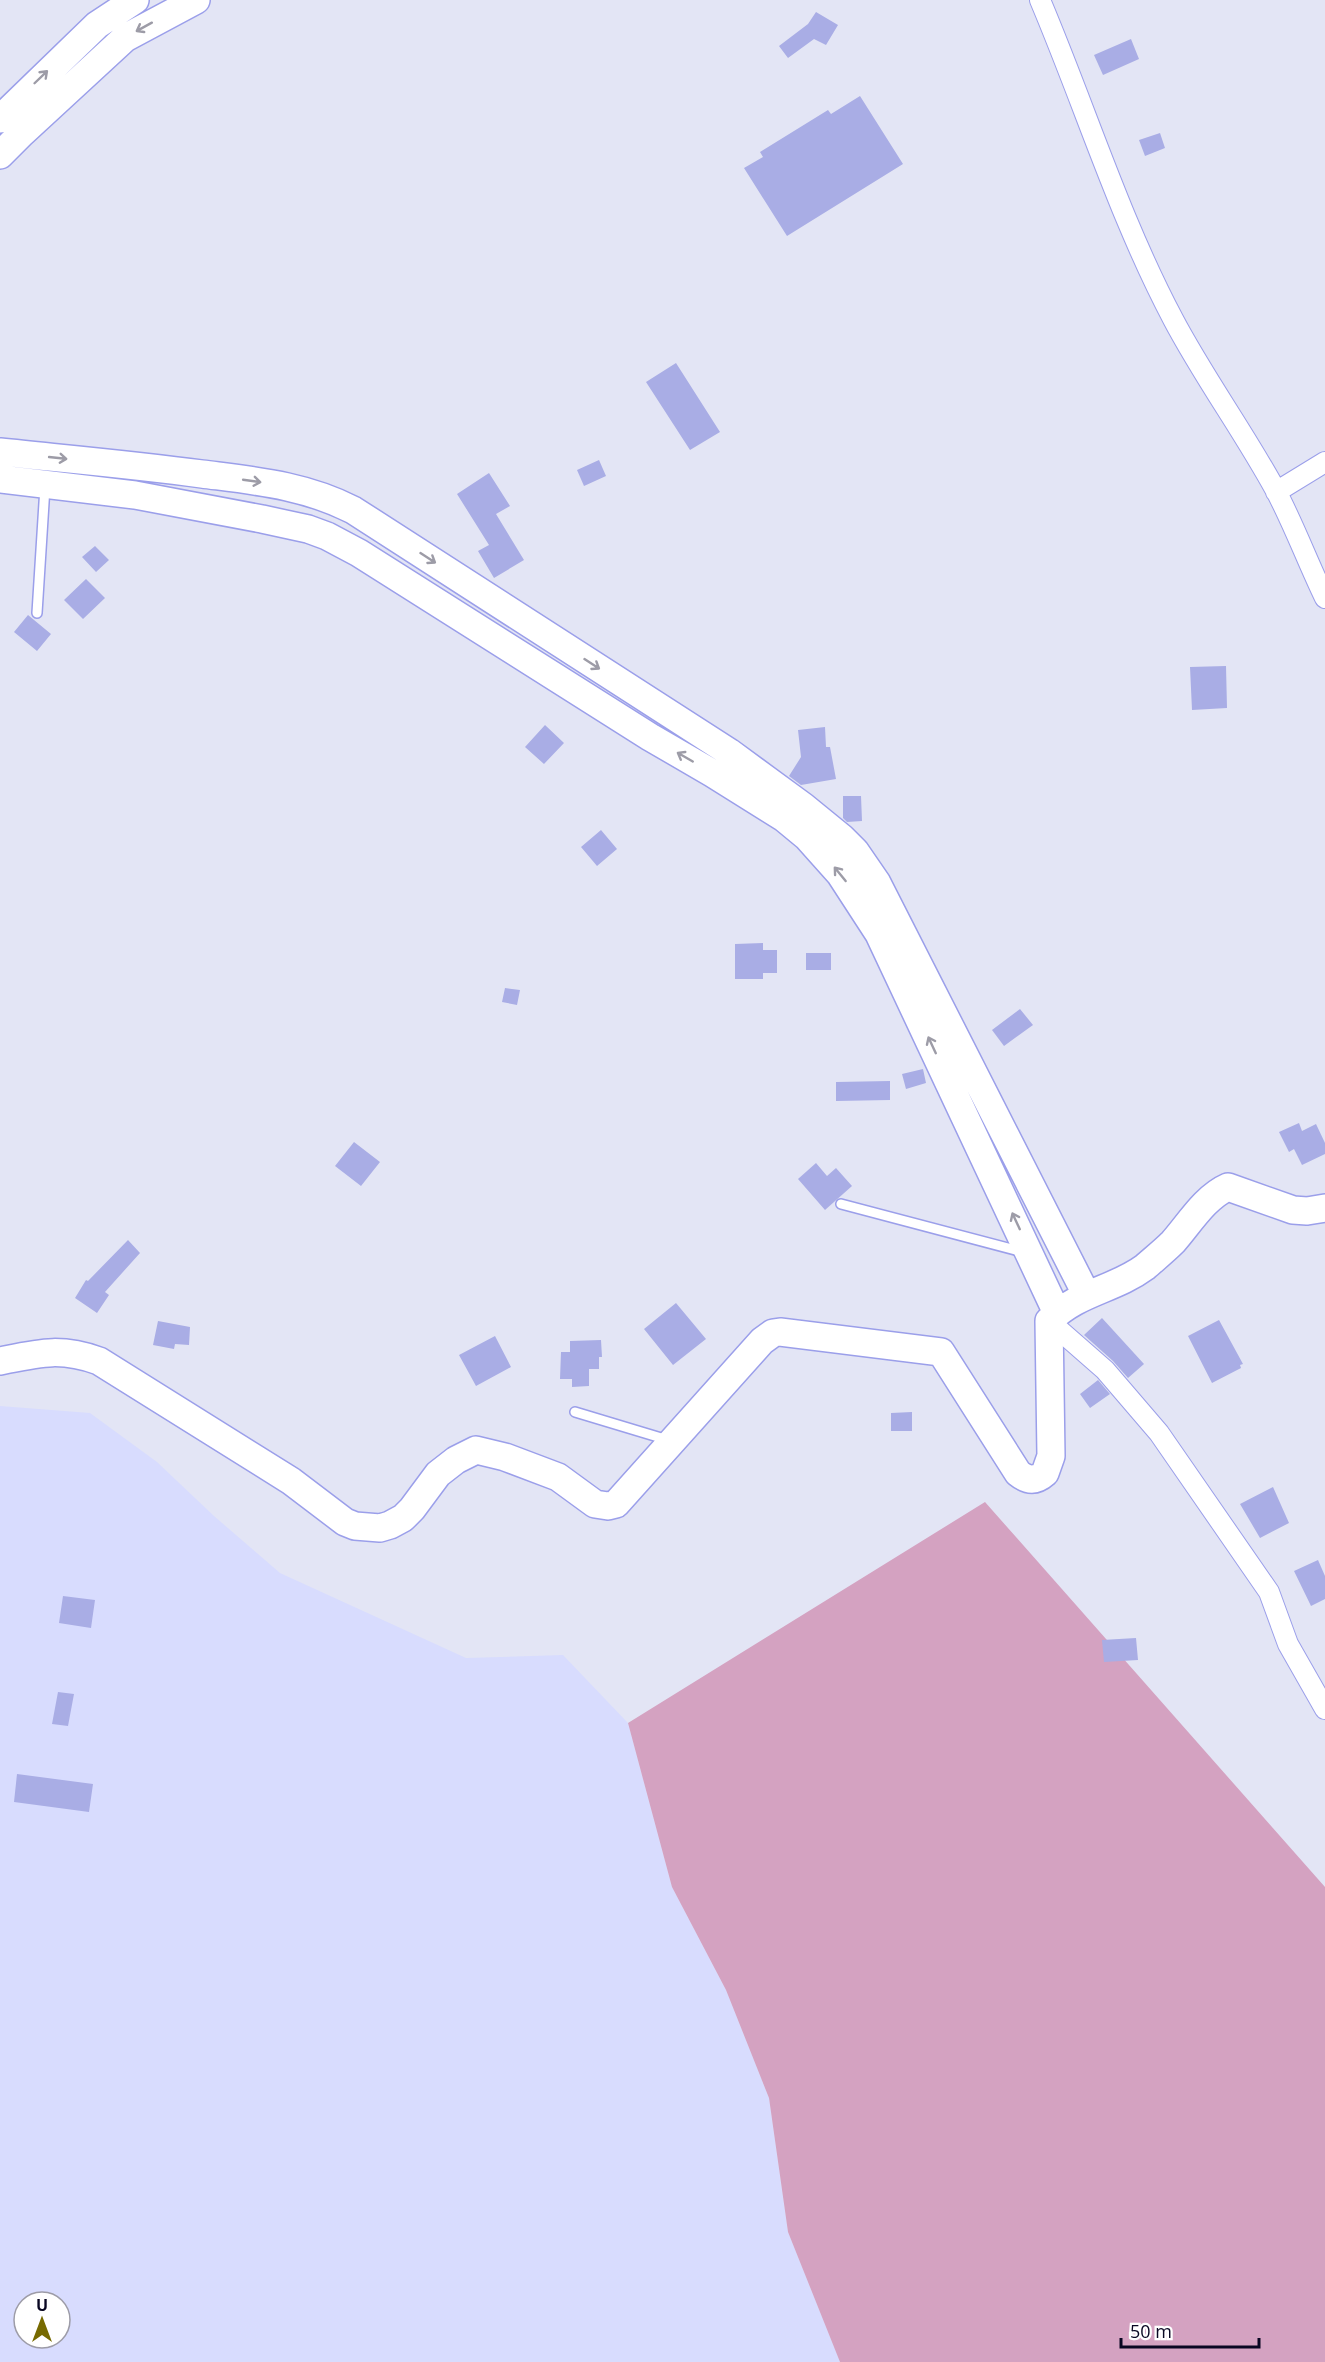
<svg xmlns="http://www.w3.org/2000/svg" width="1325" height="2362" font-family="'Open Sans',sans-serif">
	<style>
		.built { fill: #d8dcfe; fill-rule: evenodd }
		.green { fill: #d4a2c1 }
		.building { fill: #a9ade5 }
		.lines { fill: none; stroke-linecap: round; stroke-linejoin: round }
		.lane-casing { stroke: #9b9fea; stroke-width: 12 }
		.street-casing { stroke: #9b9fea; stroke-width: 22 }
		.secondary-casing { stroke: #9b9fea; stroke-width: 30 }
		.lane { stroke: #fff; stroke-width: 9 }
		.street { stroke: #fff; stroke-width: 20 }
		.secondary { stroke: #fff; stroke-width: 27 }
		.oneway { stroke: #9d9ca7 }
	</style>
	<rect width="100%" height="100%" fill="#e3e5f5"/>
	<path class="built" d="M0,1406l90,7 67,49 57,54 66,57 186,85 97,-3 65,68 44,164 54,103 43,108 19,134 52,130h-840zM24,2302h36v36h-36z"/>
	<path class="green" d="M985,1502l340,385v475h-485l-52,-130 -19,-134 -43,-108 -54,-103 -44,-164z"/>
	<path class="building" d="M816,12l22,13 -12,20 -12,-6 -26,19 -9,-12 29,-22z
		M1131,39l8,20 -36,16 -9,-20z
		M860,96l43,68 -116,72 -43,-68 19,-11 -3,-5 68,-42 3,4z
		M1160,133l5,15 -20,8 -6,-16z
		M676,363l44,69 -30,18 -44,-68z
		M599,460l7,16 -22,10 -7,-16z
		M489,473l21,33 -14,8 28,46 -30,18 -16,-27 11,-6 -32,-51z
		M95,546l14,14 -13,12 -14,-15z
		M86,579l19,19 -22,21 -19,-19z
		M28,615l23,19 -14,17 -23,-19z
		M1226,666l1,42 -35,2 -2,-43z
		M545,725l19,18 -20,21 -19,-17z
		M825,727l1,20h4l6,32 -35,6 -12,-9 12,-19 -3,-27z
		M843,796h18l1,25 -15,1 -4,-4z
		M601,830l16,19 -20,17 -16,-19z
		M763,943v7h14v23h-14v6h-28v-35z
		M806,953h25v17h-25z
		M505,988l15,2 -3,15 -15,-3z
		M1020,1009l13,16 -29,21 -12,-16z
		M923,1069l3,14 -20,6 -4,-15z
		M890,1081v19l-54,1v-19z
		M1299,1123l3,8 14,-7 9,19v11l-23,11 -8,-16 -5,3 -10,-20z
		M354,1142l26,20 -19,24 -26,-20z
		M816,1163l11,13 9,-8 16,18 -27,24 -27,-31z
		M128,1240l12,13 -35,39 4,3 -12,18 -22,-15 11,-18 2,1z
		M676,1303l30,36 -33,26 -29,-36z
		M1102,1318l42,46 -16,14 -15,-17 -29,-26z
		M1219,1320l24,44 -3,1 1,3 -29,15 -24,-47z
		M158,1321l32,6 -1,18 -14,-1 -1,5 -21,-4z
		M495,1336l16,31 -35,19 -17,-31z
		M601,1340l1,17h-3v12h-10v17l-17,1v-8h-12l1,-27h9v-11z
		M1098,1380l12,14 -20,14 -10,-14z
		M912,1412v19h-21v-18z
		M1273,1487l16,36 -29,15 -20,-34z
		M1318,1560l7,16v23l-14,7 -17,-35z
		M63,1596l32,4 -4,28 -32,-5z
		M1136,1638l2,22 -34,2 -2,-22z
		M58,1692l16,2 -6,32 -16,-2z
		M17,1774l76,10 -4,28 -75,-10z"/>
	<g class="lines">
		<g class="lane-casing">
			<path id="lane" d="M37,613l8,-126
				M841,1204l182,48
				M575,1412l93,28"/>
		</g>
		<g class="street-casing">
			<path id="street" d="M1040,0c45,106 79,217 133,319 31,59 71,113 103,172 18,34 32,72 49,107
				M1276,492l49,-30
				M1049,1321l56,49 54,63 110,159 19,52 37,65"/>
		</g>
		<g class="secondary-casing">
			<path id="secondary" d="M0,119l97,-94 38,-25
				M0,155l22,-22 103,-95 71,-38
				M0,452c67,7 135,13 202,22 54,7 102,11 151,36l376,242 75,55 38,31 13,13 22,32 209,411
				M0,479l135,16 127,24 46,10 19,7 32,17 291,184 62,36 72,45 23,19 33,37 39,60 178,379
				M0,1361c39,-8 60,-14 99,0l192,120 54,41 10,4 25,2 10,-3 13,-7 9,-9 26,-35 18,-14 20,-10 29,7 53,20 37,27 13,2 8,-2 146,-163 11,-8 7,-1 161,20 77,121c10,8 18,8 27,0l6,-17 -2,-135c28,-29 65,-31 96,-54 9,-8 19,-16 28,-25 16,-18 32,-45 55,-55l65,23 14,1 18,-3"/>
		</g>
		<use href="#lane" class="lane"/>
		<use href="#street" class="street"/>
		<use href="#secondary" class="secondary"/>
	</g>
	<defs><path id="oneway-shaft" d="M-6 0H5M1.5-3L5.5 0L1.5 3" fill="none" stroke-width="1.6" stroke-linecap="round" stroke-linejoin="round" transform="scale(1.5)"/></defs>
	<g class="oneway">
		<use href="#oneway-shaft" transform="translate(144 27) rotate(151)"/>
		<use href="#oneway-shaft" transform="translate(41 77) rotate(-44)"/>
		<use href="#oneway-shaft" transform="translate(58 458) rotate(6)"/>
		<use href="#oneway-shaft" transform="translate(252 481) rotate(8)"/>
		<use href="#oneway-shaft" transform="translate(428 558) rotate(33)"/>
		<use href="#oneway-shaft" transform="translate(592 664) rotate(33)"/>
		<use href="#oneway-shaft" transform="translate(685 757) rotate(-150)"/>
		<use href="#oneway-shaft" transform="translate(840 874) rotate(-129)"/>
		<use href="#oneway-shaft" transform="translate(932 1045) rotate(-115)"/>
		<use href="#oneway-shaft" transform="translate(1016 1221) rotate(-115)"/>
	</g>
	<g transform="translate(42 2320)"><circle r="28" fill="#ffffff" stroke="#9d9ca7" stroke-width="1.5"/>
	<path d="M0-4.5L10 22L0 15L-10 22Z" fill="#776a01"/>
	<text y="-9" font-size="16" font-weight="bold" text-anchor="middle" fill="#090722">U</text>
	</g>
	<path d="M1121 2338v9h138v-9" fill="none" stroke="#090722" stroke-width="3"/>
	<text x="1130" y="2338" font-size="18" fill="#090722" stroke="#ffffff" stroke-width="4.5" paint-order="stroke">50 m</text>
</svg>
